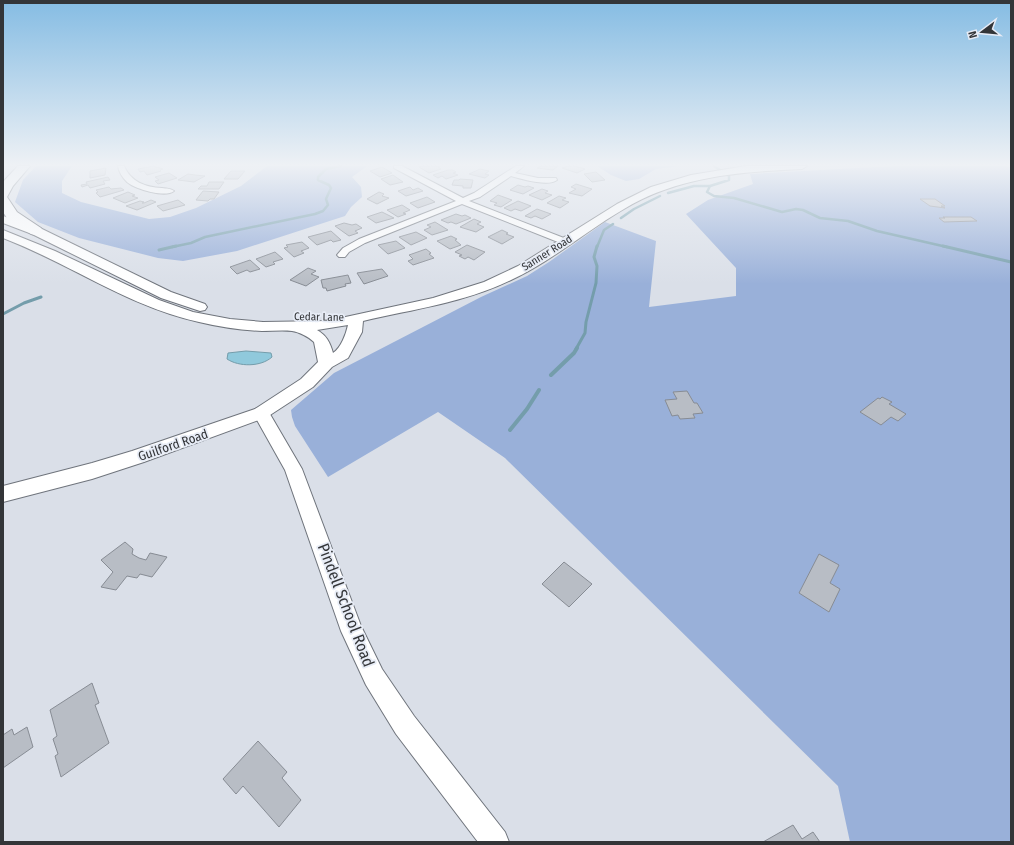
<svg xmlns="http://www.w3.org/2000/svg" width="1014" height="845" font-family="'Fira Sans Condensed',sans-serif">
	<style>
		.forest { fill: #99b0d9 }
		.water { fill: #90c9dc; stroke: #749dab }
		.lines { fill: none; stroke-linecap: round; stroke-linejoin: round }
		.stream-far2 { stroke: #749dab; stroke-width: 2.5 }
		.stream-far1 { stroke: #749dab; stroke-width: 3 }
		.stream { stroke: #749dab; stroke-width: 4 }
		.building { fill: #b8bdc5; stroke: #878c94 }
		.minor-casing { stroke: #6f747c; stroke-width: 2 }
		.tertiary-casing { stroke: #6f747c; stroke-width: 2 }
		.secondary-casing { stroke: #6f747c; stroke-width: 2 }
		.motorway-casing { stroke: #6f747c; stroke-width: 2 }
		.minor { fill: #fff; fill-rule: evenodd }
		.tertiary { fill: #fff; fill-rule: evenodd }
		.secondary { fill: #fff; fill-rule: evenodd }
		.motorway { fill: #fff; fill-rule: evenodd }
		.labels { text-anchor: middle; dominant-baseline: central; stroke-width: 3.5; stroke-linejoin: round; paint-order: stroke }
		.far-street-label { font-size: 11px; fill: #333538; stroke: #e7ecf6 }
		.street-label { font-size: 13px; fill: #333538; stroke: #e7ecf6 }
		.near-street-label { font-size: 16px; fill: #333538; stroke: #e7ecf6 }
	</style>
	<rect width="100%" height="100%" fill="#dadfe8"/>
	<path class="forest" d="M36,166h36l-10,15v12l19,9 68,17 21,-2 26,-9 45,-22 26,-20h100l-15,11 9,10 1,10 -11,10 -6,9 -108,35 -54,10 -25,-3 -79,-20 -41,-16 -23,-20 8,-22z
		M597,166h84l-25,3 -17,10 -13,2 -15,-6z
		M893,166h114l4,1v675h-161l-12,-56 -333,-328 -67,-46 -110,65 -33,-51 -3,-9 -1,-7 43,-37 147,-76 46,-21 22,-14 56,-40 51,19 -7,66 87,-11v-28l-50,-54 22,-14 45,-16 -3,-10z"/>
	<path class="water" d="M246,351l25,2 1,4c-11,10 -33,10 -45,2l1,-6z"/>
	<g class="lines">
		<path class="stream-far2" d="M714,166l15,10v4l-19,6 -3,6 7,4 20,2 48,14 14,-3 7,1 17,8 28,3 29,10 70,16
			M668,193l26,-7h16
			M621,218l13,-9 26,-13
			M172,247l19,-4 14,-6 110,-23 8,-3 5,-6 -2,-6 5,-11 -2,-3 -11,-5v-3l8,-8 15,-3
			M597,247l7,-17 9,-6"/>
		<path class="stream-far1" d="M943,246l68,16
			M159,250l17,-4
			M3,314l21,-11 17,-6
			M576,349l9,-16 1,-11 10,-39 1,-17 -3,-9 3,-11"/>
		<path class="stream" d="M551,375l23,-22 3,-5
			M510,430l17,-21 12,-19"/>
	</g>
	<path class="building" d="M153,166l10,3 -3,1 1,1 -14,4 -3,-4 -4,1 -2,-3z
		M423,166h15l2,1h-2l3,2 -12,4 -10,-6z
		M541,166h17l-5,4 -16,-2z
		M568,166h7l10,3 -8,4 -15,-5z
		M382,167l10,6 -12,4 -10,-6z
		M106,168l-1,7 -15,3v-7z
		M480,169l9,2 -4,3 4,1 -4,3 -16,-4z
		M448,170h5l3,2 -3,1 5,2 -12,4 -4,-3 -4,2 -5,-3z
		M231,171h14l-7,8h-14z
		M596,172l9,8 -13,2 -8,-8z
		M169,173l8,5 -19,6 -3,-3 4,-1 -4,-3z
		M188,174l7,1 10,1 -11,6 -16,-2z
		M393,175l10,7 -13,3 -9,-6z
		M108,177l2,3 -7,1 2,3 -15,4 -2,-3 -6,2 -1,-2 6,-1 -1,-2z
		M460,179l13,1 -2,8h-8v-2l-11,-1 2,-5h5z
		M209,182h15l-5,7h-21l3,-3h6z
		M576,184l16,5 -10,7 -13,-3 7,-4 -5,-2z
		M518,185l7,2 3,-1 6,2 -11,6 -13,-4z
		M109,187l2,2 10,-1 3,2 -24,7 -4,-4 2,-1 -2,-2z
		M410,187l3,3 5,-2 5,3 -17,5 -8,-5z
		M542,189l6,2 -3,2 7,2 -10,5 -13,-5z
		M203,191l16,1 -5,7h-4l-2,2 -12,-1z
		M128,192l7,3 -3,1 6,2 -13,5 -12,-5z
		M379,192l5,2 -2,2 7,2 -12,6 -10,-5z
		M498,195l14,5 -11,7 -7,-2 3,-2 -7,-2z
		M559,196l7,2 -4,2 7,2 -9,6 -13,-5z
		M427,197l8,5 -17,6 -8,-5z
		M920,199h15l10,7h-4l4,2 -15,-2z
		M151,200l5,2 -19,8 -11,-4 14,-5 4,1 -2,1h2z
		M178,200l7,5 -22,6 -6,-5z
		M518,201l13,5 -10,5 -6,-2 -4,2 -7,-3z
		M402,205l8,5 -7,3 3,1 -8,3 -11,-7z
		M537,209l14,5 -9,5 -7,-3 -4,2 -6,-2z
		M382,212l12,6 -18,5 -9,-6z
		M456,214l6,2 3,-1 6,3 -15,6 -5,-2 -3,1 -7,-3z
		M943,217h28l6,4 -33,1 -5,-4h6z
		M474,219l7,3 -4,2 7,3 -8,5 -16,-5z
		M435,222l13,8 -16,5 -8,-5 7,-3 -4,-2z
		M344,223l8,2 4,-1 6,4 -7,3 3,2 -9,3 -14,-10z
		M502,230l6,3 -2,1 8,3 -12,7 -14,-7z
		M331,231l10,9 -8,2 -2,-2 -14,5 -9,-8z
		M416,232l11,6 -16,7 -12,-8z
		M451,236l6,3 -2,1 6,5 -11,4 -13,-8z
		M396,241l9,7 -17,6 -10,-9z
		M302,242l7,6 -8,3 3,2 -10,4 -10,-9 4,-1 -2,-2z
		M467,245l18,7 -11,8 -6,-3 -3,2 -6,-3 3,-1 -7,-3z
		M426,249l5,4 -2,1 5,4 -21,7 -5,-4 5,-2 -4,-4z
		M275,252l8,7 -10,3 2,2 -9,3 -10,-8z
		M250,260l10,9 -10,3 -3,-2 -10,4 -7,-7z
		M308,268l8,3 -5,3 8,3 -13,9 -16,-6z
		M382,269l6,7 -24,8 -7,-11z
		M348,275l3,8 -6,1 1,2 -19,5 -1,-3h-3l-2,-8z
		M687,391l7,12h3l6,10 -10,1 2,4 -15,1 -2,-4 -6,1 -7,-16 12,-1 -4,-7z
		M882,397l10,5 -3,2 17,10 -8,7 -7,-4 -10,8 -21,-13 18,-14 2,1z
		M125,542l8,7 -1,5 7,4 7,2 4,-7 17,4 -15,20 -12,-3 -3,4 -10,-2 -11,14 -15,-3 12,-15 -12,-12z
		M819,554l20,11 -9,18 10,6 -11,23 -30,-19z
		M564,562l28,22 -23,23 -27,-23z
		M92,683l7,20 -4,2 14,38 -48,34 -6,-21 3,-2 -5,-15 4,-3 -7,-26z
		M27,727l6,20 -30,21v-33l9,-6 2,6z
		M258,741l29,31 -5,6 19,22 -22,27 -36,-41 -7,8 -13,-15z
		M793,825l9,14 11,-7 7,10h-57z"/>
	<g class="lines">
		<g class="minor-casing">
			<path id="minor" d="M118,166h6c7,16 21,21 38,22 5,1 8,0 12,3 -9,7 -39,-2 -47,-9 -5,-5 -8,-10 -9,-16z
				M394,166h8l61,32 11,-5 42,-27h8l-9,7 23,5h18l1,2c-9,7 -35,-1 -46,-4l-31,21 -11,4 100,39 1,2 -4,3 -3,-1 -101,-40 -97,39 -16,9 -4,5h-6l-2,-2 6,-7 16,-9 97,-38 -62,-33z"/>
		</g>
		<g class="tertiary-casing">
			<path id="tertiary" d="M261,407l6,2 35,60 59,157 21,43 32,47 91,116 4,10h-31l-82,-108 -30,-49 -25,-54 -56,-161 -32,-57 2,-4z"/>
		</g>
		<g class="secondary-casing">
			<path id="secondary" d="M746,166h61l-5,3c-62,3 -124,7 -178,40 -38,22 -72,52 -113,71 -47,23 -98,29 -148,41l-1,11 -14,26 -16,9 -19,20 -46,30 -123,45 -52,17 -89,23v-16l89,-23 40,-12 123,-42 46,-30 17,-17 -4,-20c-5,-5 -15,-10 -22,-11 -9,-1 -20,0 -30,0 -21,-1 -43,-4 -63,-9 -70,-15 -130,-59 -196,-84v-8l52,21 104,49 34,12 37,7 33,3 64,-1 106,-23 51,-16 34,-16 99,-62 34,-17 40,-12zM348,325c-2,9 -7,23 -15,28 -3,-11 -7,-18 -16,-23z
				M3,216l37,12 131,64 34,12 2,3 -2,3 -5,1 -39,-13 -129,-64 -29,-11z"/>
		</g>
		<g class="motorway-casing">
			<path id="motorway" d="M18,166h12l-17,20 -6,11 10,15 24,16 2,3 -2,3 -5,1 -5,-1 -24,-16 -4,-6v-30z"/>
		</g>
		<use href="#minor" class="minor"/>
		<use href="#tertiary" class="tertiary"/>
		<use href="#secondary" class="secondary"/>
		<use href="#motorway" class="motorway"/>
	</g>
	<linearGradient id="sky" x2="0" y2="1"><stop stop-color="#85bce3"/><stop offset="0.58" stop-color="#eef1f5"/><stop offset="1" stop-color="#eef1f5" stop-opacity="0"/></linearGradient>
	<rect width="1014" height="284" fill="url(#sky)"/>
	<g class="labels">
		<g class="far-street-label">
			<text transform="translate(547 253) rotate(-32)">Sanner Road</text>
			<text transform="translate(319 317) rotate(1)">Cedar Lane</text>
		</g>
		<g class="street-label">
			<text transform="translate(173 445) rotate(-19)">Guilford Road</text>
		</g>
		<g class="near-street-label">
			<text transform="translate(346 605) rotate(69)">Pindell School Road</text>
		</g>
	</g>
	<rect width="1014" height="845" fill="none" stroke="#333538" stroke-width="8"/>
	<g transform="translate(982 32) rotate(254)" stroke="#e7ecf6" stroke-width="3" paint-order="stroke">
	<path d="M0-3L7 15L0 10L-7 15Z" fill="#333538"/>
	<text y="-6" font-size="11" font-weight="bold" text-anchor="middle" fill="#333538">N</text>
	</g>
</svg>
